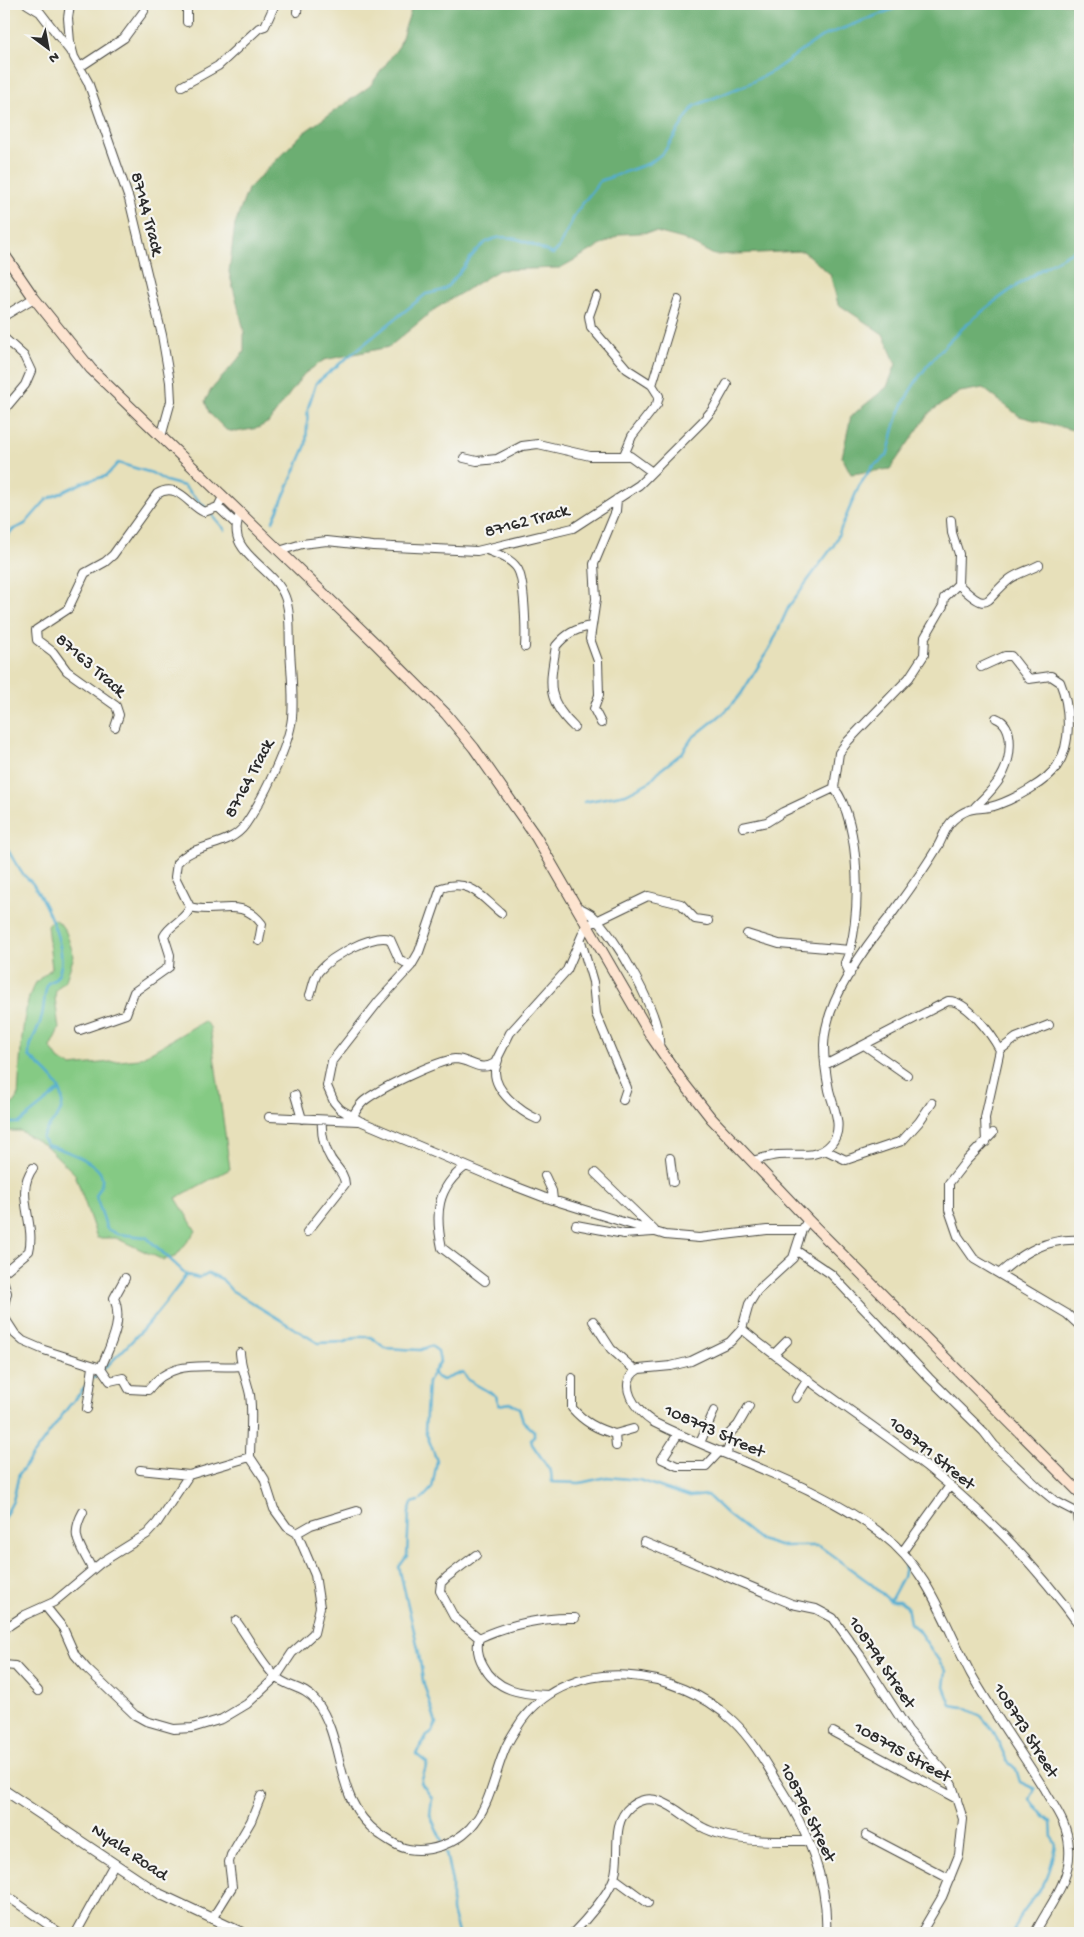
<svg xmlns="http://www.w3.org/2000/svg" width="1084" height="1937" font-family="'Gochi Hand',sans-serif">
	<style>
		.green { fill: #85ca84; stroke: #587a58 }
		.forest { fill: #6cae72; stroke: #4c6c4e }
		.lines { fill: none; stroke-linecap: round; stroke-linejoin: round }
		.stream { stroke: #53add1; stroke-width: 2.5 }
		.minor-casing { stroke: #474640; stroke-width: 10 }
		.tertiary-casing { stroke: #474640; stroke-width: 11 }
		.secondary-casing { stroke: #474640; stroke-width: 12 }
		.minor { stroke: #fff; stroke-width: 8 }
		.tertiary { stroke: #fff; stroke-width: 9 }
		.secondary { stroke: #fde4d0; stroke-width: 10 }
		.labels { text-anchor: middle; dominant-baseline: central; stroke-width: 4.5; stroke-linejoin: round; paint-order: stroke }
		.street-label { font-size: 18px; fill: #2b2b2b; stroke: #f6f6f2 }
	</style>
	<rect width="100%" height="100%" fill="#f6f6f2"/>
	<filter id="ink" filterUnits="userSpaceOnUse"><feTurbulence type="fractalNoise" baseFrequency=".02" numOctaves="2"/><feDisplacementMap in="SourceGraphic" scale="10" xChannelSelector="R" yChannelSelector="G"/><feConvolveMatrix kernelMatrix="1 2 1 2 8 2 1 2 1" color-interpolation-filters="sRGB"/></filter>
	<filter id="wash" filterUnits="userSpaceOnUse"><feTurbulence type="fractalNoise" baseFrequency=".0096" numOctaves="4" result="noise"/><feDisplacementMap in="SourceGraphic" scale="20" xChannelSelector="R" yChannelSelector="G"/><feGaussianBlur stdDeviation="1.12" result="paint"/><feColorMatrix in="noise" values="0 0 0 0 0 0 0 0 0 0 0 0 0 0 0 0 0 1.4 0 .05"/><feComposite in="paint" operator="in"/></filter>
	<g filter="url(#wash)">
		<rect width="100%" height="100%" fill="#e7e0ba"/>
		<path class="green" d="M53,919l6,3 7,10 8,24 -8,24 -10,10 -1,8 4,31 -9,18 9,13 12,6 68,-7 65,-38 6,6 20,142 -54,29 20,33 -21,26 -12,3 -47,-22h-19l-22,-64 -29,-28 -26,-15h-16v-21l11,-8 3,-5c2,-27 3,-93 17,-113 4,-6 12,-11 17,-16l-5,-42z"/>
		<path class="forest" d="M413,4h667v428l-61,-16 -36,-28 -23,4 -30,20 -40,57 -39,5 -9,-17 9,-41 36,-29 9,-23 -13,-30 -45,-30 -8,-30 -27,-23 -89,4 -31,-16 -27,-7 -35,2 -61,34 -61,2 -64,39 -46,38 -65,13 -20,14 -35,48 -11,6 -22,4 -10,-2 -17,-17 -4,-12 6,-11 33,-38v-22l-15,-58 6,-48 13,-35 55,-56 67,-47 29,-40z"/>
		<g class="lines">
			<path class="stream" d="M166,481l18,5 21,21
				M50,498l34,-16 22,-6 12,-13 34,10 12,7
				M212,515l13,15
				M273,521l33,-76 2,-37 8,-25 110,-89c5,-1 13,-2 18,-5 26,-20 32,-61 73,-50 12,3 24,10 36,15l5,-5 19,-38 23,-30 50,-18 14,-11 30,-46 52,-21 27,-14 48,-34 85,-33
				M4,541l8,-11 13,-6 22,-25
				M584,802l42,-8 23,-12 10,-11 23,-18 10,-15 34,-27 15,-17 30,-48 18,-40 45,-61 25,-59 13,-19 15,-11c4,-13 6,-27 11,-40 28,-73 116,-133 182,-169
				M4,844c6,8 10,18 16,26 3,6 9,9 13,14 13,20 47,86 15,99 -5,12 -3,24 -7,36 -3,13 -13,24 -12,37 15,14 42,33 31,56 -5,10 -13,13 -18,26l5,7c14,4 58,18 55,36 0,5 -4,11 -6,15l11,33 10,5 29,3 41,38 12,3 9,-5 14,6 9,11 87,53 27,-1 12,-5h14l14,11 35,2 11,-4 7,5 2,11 -12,20 -3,48 12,31 -5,27 -11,12
				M4,1123h15l41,-33
				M433,1372l3,5 7,3 20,-8 5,8 28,16 3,9 11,-2 9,5 4,13 11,10v6l-3,2 1,5 19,28 1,10 28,1 27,-6 32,3 51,17 17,-2 21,20 32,25 19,6h40l51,37 20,18h10l7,5 3,17 8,7 28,41 -2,16 7,18 12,2 18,9 12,14 14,31 9,8 4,13 15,7 -5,10 4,7 17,16 1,16 4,7c-3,13 -5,26 -12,38 -9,15 -29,34 -30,50
				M94,1378c34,-31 66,-65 92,-103
				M418,1501l-6,2 -3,9 -2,44 -8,11 19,81 5,33 13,42 -3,9 -7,5 -10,17 11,9 -6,20 11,15 -2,17 12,26
				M4,1518l9,-17 6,-27 50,-68 19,-22
				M890,1601l13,-24 2,-11
				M446,1853l6,29v29l6,22"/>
		</g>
	</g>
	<g filter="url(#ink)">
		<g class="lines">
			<g class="minor-casing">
				<path id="minor" d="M27,4l13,8 30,39
					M70,4l-2,14 2,24 4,15 14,25 41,117 33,136 8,47 1,19 -10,36
					M297,12l1,-8
					M187,22v-18
					M80,67l44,-29 20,-27
					M182,86l36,-20 41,-38 6,-2 10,-22
					M596,296l-7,20 2,11 36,42 25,16 7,11 -2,8 -25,32 -8,19
					M4,316l30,-18
					M4,338l20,18 7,15 -6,14 -21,25
					M652,385l26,-85
					M464,458l13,3 20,-2 25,-13 16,-2 52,12h40l22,16
					M218,507l18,17
					M487,550c10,4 23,8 30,18 8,11 9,64 8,79
					M279,551l23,-7 25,-3 46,5 104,5 96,-23 66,-43 64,-64 10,-12 14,-25
					M958,584c33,32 26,15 52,-5 8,-6 20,-9 29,-14
					M601,723l-7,-14 5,-14 -1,-34 -8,-22 6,-40 -2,-35 22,-53 1,-12
					M115,727l4,-12 -3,-9 -49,-35 -14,-19 -16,-12 -1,-10 32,-21 17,-36 20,-11 8,-7 44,-61c21,-13 31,11 47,18l14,-5 5,-10
					M574,727c-29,-28 -24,-44 -18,-81 10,-12 19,-17 35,-20
					M975,807c9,-9 19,-18 26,-30 9,-15 16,-51 -5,-59
					M743,827l24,-5 16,-10 51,-24
					M576,906c5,3 11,5 16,9 24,21 71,102 67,133
					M190,907c28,8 51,-11 72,17l-3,17
					M501,913c-20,-16 -30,-35 -60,-25l-22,64 -8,14 -32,35 -47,60 -5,25 7,16 6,7 20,12 144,61 39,15 122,38 34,3 68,-8h35
					M747,934l32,10 71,6
					M581,941l12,41 3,32 31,74 -4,12
					M850,974l-5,-11c18,-37 16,-143 -11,-175l5,-35 9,-12 61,-63 15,-23 1,-18 18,-31 1,-8 14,-14 1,-30 -7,-21 -1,-13
					M310,995c3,-7 4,-20 10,-25 11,-13 53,-37 70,-31l9,20 12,7
					M80,1030l46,-16 8,-22 35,-25 1,-12 -6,-19c6,-12 23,-17 26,-29l-15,-30 2,-14c18,-21 52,-15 68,-38 17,-24 44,-79 47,-107 2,-23 -1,-46 -2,-69 -1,-17 1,-36 -5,-52 -12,-32 -62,-44 -45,-83
					M864,1045l43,30
					M498,1060c-1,4 -3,8 -3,12 0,20 26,40 42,47
					M825,1065l123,-64c19,-1 44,34 52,49
					M295,1095l7,24
					M269,1117l89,4
					M352,1117c4,-6 7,-12 12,-16 15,-12 72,-40 91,-42 15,0 24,14 40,4l15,-30 57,-63 19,-44 62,-30 33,8 14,15 13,2
					M993,1133l-26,27 -18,23v27l9,26 16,23 93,55 13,12
					M986,1142l-1,-24 15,-68 16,-12 33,-13
					M825,1150l21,10 56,-19 17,-19 13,-19
					M670,1158l3,24
					M752,1161c8,-2 17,-5 26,-6 18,-2 39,5 53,-11 14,-16 2,-37 -2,-54 -3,-15 -5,-31 -5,-45 1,-44 40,-97 67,-130 16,-22 33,-45 47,-69 5,-8 7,-19 15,-26 19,-17 25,-8 44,-15 17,-6 50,-23 60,-39 15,-22 13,-60 3,-84l-9,-6 -22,3 -18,-23h-6l-24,11
					M466,1166c-30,22 -31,48 -24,82l43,33
					M595,1173l59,57
					M545,1176l7,15 1,9
					M808,1220l-6,10 -9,28 -36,33 -8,13 -7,25 -12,13 -39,19 -20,5 -32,3c-25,14 -2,43 14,53 76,38 162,60 230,113 46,35 62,91 88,139 22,39 49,76 73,115 11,19 24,36 25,58 3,33 -20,58 -34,86
					M576,1225l48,9 29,-2
					M307,1232l38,-48c0,-10 -9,-17 -14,-25 -7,-12 -10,-26 -9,-39
					M797,1251l34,23 98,104 55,54 10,13 44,42 17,14 25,13
					M4,1272l25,-21c7,-28 -15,-58 4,-83
					M1000,1273c24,-21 47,-35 80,-33
					M4,1283l3,10 -3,12
					M4,1317l11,17 8,7 21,9 57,18 9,13 13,-3 6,11 19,1c25,-33 56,-21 93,-24
					M593,1321l18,28 25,22
					M742,1329c50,42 106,79 159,118 68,50 130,111 179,179
					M774,1354l13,-13
					M101,1368c9,-23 23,-46 13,-70l11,-20
					M572,1378v30c12,14 25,21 43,26
					M796,1398l12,-19
					M87,1409l6,-42
					M678,1434l-16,25 15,7h29l14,-15
					M700,1443l14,-32
					M616,1446l-1,-12 18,-5
					M726,1454l4,-10 -4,-7 12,-12 11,-19
					M140,1470l49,5 61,-18c0,-21 3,-41 0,-62 -3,-15 -9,-27 -10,-42
					M83,1512c-14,25 -2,34 9,57
					M1078,1513l2,23
					M297,1533l14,-8 46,-14
					M644,1542l148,62 24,5 17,9 27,37 48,75 35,40 9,15 11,34 -4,36 -17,42 -21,36
					M903,1551l46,-64
					M476,1555l-29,22 -6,6 -1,8 14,26 25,21c28,-13 64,-21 96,-20
					M46,1607l17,21 12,27 12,14 48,46 11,6 28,8 18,-1 30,-9 25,-15 29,-27 16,-24 22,-20 6,-26 -5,-32 -18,-42 -10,-6 -13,-18 -10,-31 -14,-21
					M236,1621c12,16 26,43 39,55 12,12 29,10 41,25 31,42 16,98 63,133 9,6 18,13 29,15 22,4 46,-5 62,-21 20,-21 24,-53 35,-79 4,-10 11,-20 17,-29 50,-67 156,-52 211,1 19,18 32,41 45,63 28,43 51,97 48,149
					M4,1629l21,-14 29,-13 48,-40 45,-28 10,-11 32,-48
					M479,1638c-3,10 -1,18 4,27 13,26 38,29 65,30
					M4,1665l11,1 23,25
					M833,1732l124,67
					M866,1835l84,44
					M614,1878l34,25
					M4,1894l56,39
					M212,1919l20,-32 -3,-25 2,-7 20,-34 10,-25
					M76,1933l38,-69
					M573,1933c12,-12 35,-38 41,-55 8,-23 -5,-54 17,-72 26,-20 50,10 71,21 7,4 14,6 21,8 28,7 56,6 84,6"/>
			</g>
			<g class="tertiary-casing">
				<path id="tertiary" d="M4,1790l156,104 83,39"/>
			</g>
			<g class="secondary-casing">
				<path id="secondary" d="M4,254l30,44 57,71 284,274 71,71 28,34 62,89 115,199 31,45 29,37 97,102 272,273"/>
			</g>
			<use href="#minor" class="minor"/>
			<use href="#tertiary" class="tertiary"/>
			<use href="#secondary" class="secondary"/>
		</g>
	</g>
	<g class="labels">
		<g class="street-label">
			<text transform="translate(146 214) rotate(75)">87144 Track</text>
			<text transform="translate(527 522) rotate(-15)">87162 Track</text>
			<text transform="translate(90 666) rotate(41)">87163 Track</text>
			<text transform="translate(250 779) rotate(-62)">87164 Track</text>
			<text transform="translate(714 1432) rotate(24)">108793 Street</text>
			<text transform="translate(931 1454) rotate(39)">108791 Street</text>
			<text transform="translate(881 1663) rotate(56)">108794 Street</text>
			<text transform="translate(1025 1731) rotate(58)">108793 Street</text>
			<text transform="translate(902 1753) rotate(29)">108795 Street</text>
			<text transform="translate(807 1813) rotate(64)">108796 Street</text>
			<text transform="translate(129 1853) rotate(34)">Nyala Road</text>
		</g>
	</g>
	<rect width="1084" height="1937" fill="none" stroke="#f6f6f2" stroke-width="20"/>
	<g transform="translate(48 48) rotate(148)" stroke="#f6f6f2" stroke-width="4" paint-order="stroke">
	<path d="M0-4L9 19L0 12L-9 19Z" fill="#2b2b2b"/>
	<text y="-8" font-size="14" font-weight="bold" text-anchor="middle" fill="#2b2b2b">N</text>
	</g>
</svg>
